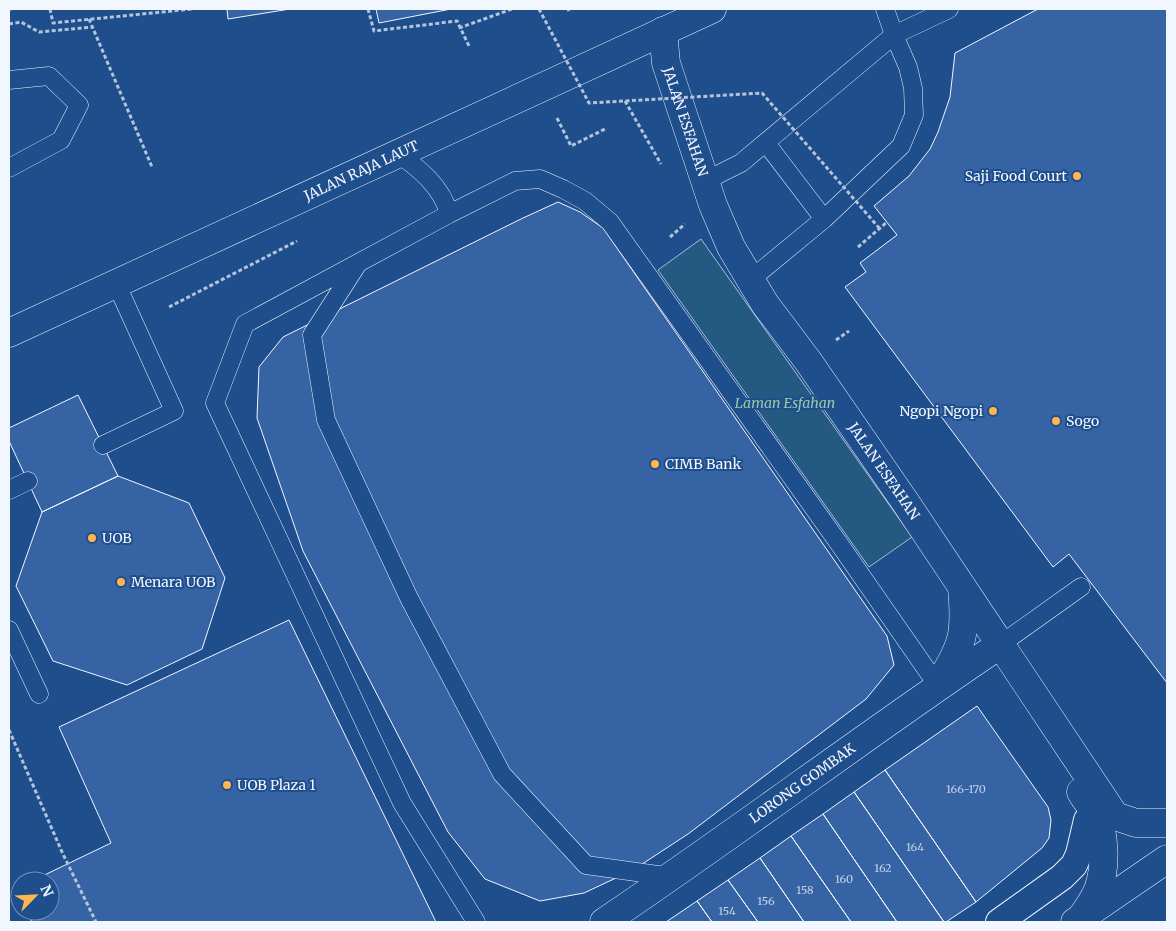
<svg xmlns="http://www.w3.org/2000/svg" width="1176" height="931" font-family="Merriweather,serif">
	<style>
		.green { fill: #245a82; stroke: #a8bbd7 }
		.building { fill: #3563a3; stroke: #f2f6ff }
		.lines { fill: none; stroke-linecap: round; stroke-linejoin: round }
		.service-casing { stroke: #f2f6ff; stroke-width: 19 }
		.pedestrian-casing { stroke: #f2f6ff; stroke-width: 28 }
		.minor-casing { stroke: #f2f6ff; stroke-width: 29 }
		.secondary-casing { stroke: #f2f6ff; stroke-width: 29 }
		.path { stroke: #b3c4dc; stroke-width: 3; stroke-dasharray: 4 2.5; stroke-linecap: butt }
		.service { stroke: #1f4e8c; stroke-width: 18 }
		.pedestrian { stroke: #1f4e8c; stroke-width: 26 }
		.minor { stroke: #1f4e8c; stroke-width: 28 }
		.secondary { stroke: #1f4e8c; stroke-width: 28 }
		.tram { stroke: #f2f6ff; stroke-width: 1 }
		.path-bridge { stroke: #b3c4dc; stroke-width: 3; stroke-dasharray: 4 2.5; stroke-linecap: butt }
		.poi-dot { fill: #ffb74d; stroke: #1f4e8c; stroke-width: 2 }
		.labels { text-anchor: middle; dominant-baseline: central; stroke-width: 4; stroke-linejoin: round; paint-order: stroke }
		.number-label { font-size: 11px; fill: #c3d1e8 }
		.street-label { font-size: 14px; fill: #f2f6ff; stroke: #1f4e8c }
		.poi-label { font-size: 14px; fill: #f2f6ff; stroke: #1f4e8c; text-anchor: start }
		.park-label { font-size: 14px; font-style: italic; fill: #97c8a6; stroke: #1f4e8c }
	</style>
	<rect width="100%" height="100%" fill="#1f4e8c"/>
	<path class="green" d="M701,239l211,298 -43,30 -211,-297z"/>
	<path class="building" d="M227,9h63l-62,10z
		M376,9h75l-72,14z
		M1038,9h129v674l-98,-129 -16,13 -208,-280 21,-15 -6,-9 37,-28 -23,-29 35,-30 21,-27 8,-17 12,-35 5,-44z
		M558,202l22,10 23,16 284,408 7,29 -28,34 -178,135 -55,36 -49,23 -44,8 -55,-22 -37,-47 -145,-281 -46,-133 2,-51 24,-30 240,-119z
		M78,395l40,81 -76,36 -33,-71v-13z
		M118,476l71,27 36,75 -23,71 -75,36 -74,-24 -37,-75 26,-74z
		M289,620l147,302h-404l-6,-11h24v-30h-18l79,-38 -52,-116z
		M977,706l71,101 3,13 -2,18 -7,10 -66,54 -91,-132z
		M885,770l91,132 -30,20h-2l-90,-130z
		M854,792l90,130h-47l-74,-108z
		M823,814l74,108h-46l-60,-86z
		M791,836l60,86h-47l-44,-64z
		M760,858l44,64h-46l-30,-42z
		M728,880l30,42h-46l-15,-21z
		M697,901l15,21h-46z"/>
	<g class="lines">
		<g class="service-casing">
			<path id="service" d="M9,80l40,-4 30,29 -18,35 -52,28
				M766,143l58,76
				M397,153c22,15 45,34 52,61
				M705,181l36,-18 153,-128 55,-26
				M357,265l-45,70 14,85 83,178 93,176 84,91 86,12
				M750,280l74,-61 77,-73 13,-31 -1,-27 -5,-21 -14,-32 -9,-26
				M103,445l71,-34 -58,-128
				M9,490l19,-9
				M9,630l30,64
				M1001,644l80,-57
				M476,922l-74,-119 -187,-400 30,-79 204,-110 66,-33 25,-2 23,10 22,12 25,21 230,323 98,141"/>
		</g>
		<g class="pedestrian-casing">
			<path id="pedestrian" d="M999,922l63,-45 12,-12 5,-11 8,-34 18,-18"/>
		</g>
		<g class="minor-casing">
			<g id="minor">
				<path id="s1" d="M663,31l3,32 47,142 18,42 34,57 43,57 98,142 209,313 21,7h31"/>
				<path d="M940,682c24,-39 26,-49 22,-95"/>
				<path d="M1081,792c4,7 9,13 13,19 12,21 12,57 4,79 -4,10 -11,19 -16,27"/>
				<path id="s2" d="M604,922c134,-90 263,-188 397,-278"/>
			</g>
		</g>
		<g class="secondary-casing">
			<g id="secondary">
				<path id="s3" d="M9,333l703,-324"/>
				<path d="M1075,922l92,-63"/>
			</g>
		</g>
		<path class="path" d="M50,9l3,14 139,-14
			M368,9l6,22 83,-10 13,27
			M568,9l1,2
			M89,19l63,148
			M9,24l12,-2 18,10 54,-5
			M459,28l53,-19
			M625,101l36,63
			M557,118l14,28 36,-18
			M670,237l15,-13
			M858,247l29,-25
			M169,307l128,-66
			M836,340l13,-9
			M9,730l53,122 34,70"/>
		<use href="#service" class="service"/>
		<use href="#pedestrian" class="pedestrian"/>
		<use href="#minor" class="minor"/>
		<use href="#secondary" class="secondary"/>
		<path class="tram" d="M9,10l8,-1"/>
		<path class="path-bridge" d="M539,9l50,94 173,-10 118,136"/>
	</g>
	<g class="poi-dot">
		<circle cx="1077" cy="176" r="5"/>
		<circle cx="993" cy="411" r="5"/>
		<circle cx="1056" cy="421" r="5"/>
		<circle cx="655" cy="464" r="5"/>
		<circle cx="92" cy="538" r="5"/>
		<circle cx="121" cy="582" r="5"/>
		<circle cx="227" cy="785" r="5"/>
	</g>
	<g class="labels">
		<g class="number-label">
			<text x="966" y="789">166-170</text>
			<text x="915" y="847">164</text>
			<text x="883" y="868">162</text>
			<text x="844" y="879">160</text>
			<text x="805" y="890">158</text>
			<text x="766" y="901">156</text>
			<text x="727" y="911">154</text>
		</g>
		<g class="street-label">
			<text stroke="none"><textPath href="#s1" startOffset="94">JALAN ESFAHAN</textPath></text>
			<text stroke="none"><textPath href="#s3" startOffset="388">JALAN RAJA LAUT</textPath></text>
			<text stroke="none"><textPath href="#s1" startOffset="499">JALAN ESFAHAN</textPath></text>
			<text stroke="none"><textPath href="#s2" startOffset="242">LORONG GOMBAK</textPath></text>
		</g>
		<g class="poi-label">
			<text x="1067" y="176" text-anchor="end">Saji Food Court</text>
			<text x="983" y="411" text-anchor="end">Ngopi Ngopi</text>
			<text x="1066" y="421">Sogo</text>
			<text x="665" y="464">CIMB Bank</text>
			<text x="102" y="538">UOB</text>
			<text x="131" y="582">Menara UOB</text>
			<text x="237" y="785">UOB Plaza 1</text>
		</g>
		<g class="park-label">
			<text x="785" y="403">Laman Esfahan</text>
		</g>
	</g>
	<rect width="1176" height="931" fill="none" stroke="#f2f6ff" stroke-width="20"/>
	<g transform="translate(35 896) rotate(66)"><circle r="24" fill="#1f4e8c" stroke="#7391ba"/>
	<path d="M0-4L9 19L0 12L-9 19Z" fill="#ffb74d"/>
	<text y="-8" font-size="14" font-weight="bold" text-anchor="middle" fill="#f2f6ff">N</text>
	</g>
</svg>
